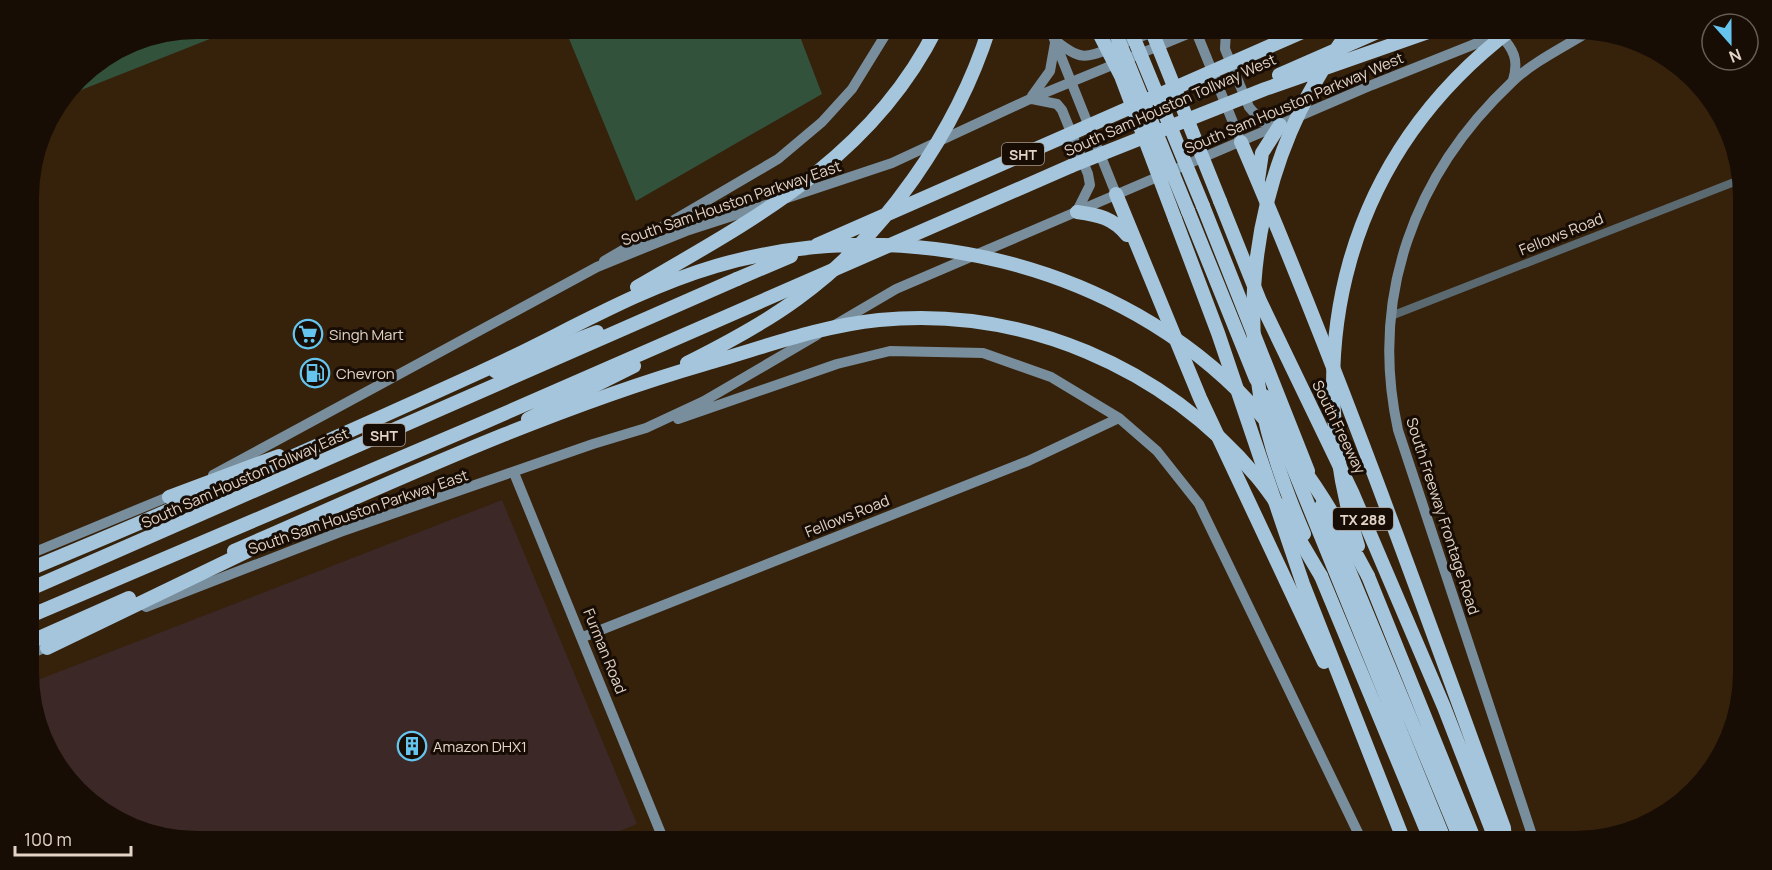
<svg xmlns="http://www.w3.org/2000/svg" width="1772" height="870" font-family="Manrope,sans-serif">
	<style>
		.industrial { fill: #3c2827 }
		.green { fill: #32523c }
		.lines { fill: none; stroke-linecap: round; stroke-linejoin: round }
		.street { stroke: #5b6971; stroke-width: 8 }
		.secondary { stroke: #798e9c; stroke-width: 10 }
		.highway { stroke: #a4c5db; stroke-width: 14 }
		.highway-bridge { stroke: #a4c5db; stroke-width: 14 }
		.labels { text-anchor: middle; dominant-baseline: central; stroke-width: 6; stroke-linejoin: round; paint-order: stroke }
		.shield { fill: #170d05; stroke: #a6988d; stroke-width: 1.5 }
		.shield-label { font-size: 14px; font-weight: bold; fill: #e3d4c7 }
		.street-label { font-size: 15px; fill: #e3d4c7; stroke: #170d05 }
		.poi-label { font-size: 15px; fill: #e3d4c7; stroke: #170d05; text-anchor: start }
	</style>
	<rect width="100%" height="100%" fill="#36210b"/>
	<path class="industrial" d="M502,500l135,324 -42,17h-398l-74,-17 -60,-49 -33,-80v-12z"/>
	<path class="green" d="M197,29h38l-169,67 20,-25 47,-30z
		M565,29h232l25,65 -186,107z"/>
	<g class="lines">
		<path class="street" d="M1391,316l351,-137"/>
		<path class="secondary" d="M1050,29l66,165
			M1195,29l46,113
			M1226,29l-1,20 24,58 13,15 18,3
			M1499,34c15,15 20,26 14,46
			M1056,41c25,20 29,17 58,6
			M1129,41l32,-12
			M1032,96l18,-25 5,-28
			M1032,99l25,5 5,6 26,64 2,11 -13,26
			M787,198l105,-35 138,-64 170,-70
			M604,261l174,-102 44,-37 30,-33 37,-60
			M833,326l63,-37 476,-204 133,-53
			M678,419l159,-55 53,-13 93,2 68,24 68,41 38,33 42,53 163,337
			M514,473l150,368
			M213,475l384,-208 89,-36 83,-27
			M30,554l145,-60
			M146,607l194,-75 253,-88 53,-16 58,-27 113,-66
			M583,637l445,-176 91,-43
			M30,654l24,-10
			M1534,841l-136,-411c-29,-133 16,-256 114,-348 21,-20 52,-35 76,-50"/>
		<path class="highway" d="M1241,142c97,225 179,456 263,686l1,13
			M1258,180l4,-27 18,-28
			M1116,194l84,204 124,264
			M1220,201l40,100 92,191 92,215 52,134
			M1203,206l105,265
			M1188,211l68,168
			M1077,212c22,3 36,6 50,23
			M1175,219l43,114 85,251 101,257
			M495,371l102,-39
			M1264,396l181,445
			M528,419l106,-53
			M169,497l110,-41
			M1322,505l139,336
			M1321,576l110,265
			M1368,576l107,265
			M30,589l707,-310
			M30,616l448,-191 593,-259
			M30,642l99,-44
			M47,648l203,-98"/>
		<path class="highway-bridge" d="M1097,29l24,47 54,143
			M1114,29l74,182
			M1130,29l73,177
			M1151,29l69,172
			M1279,75l105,-46
			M1071,166l194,-77 172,-60
			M817,245l492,-216
			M737,279l54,-23
			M637,287c119,-69 235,-130 299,-258
			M687,363c38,-19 76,-39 110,-64 87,-62 160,-169 192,-270
			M1304,534c-19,-44 -36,-92 -44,-139 -22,-130 11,-263 91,-366
			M1358,546c-60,-197 -13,-390 154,-517
			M234,551c154,-67 309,-140 471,-187 57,-16 114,-38 174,-44 144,-14 285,47 378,157 25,30 44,66 64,99
			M30,569c150,-62 299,-128 446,-195 81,-36 155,-83 240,-108 184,-54 402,-4 535,138 48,52 84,110 117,172"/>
	</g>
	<defs>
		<g id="supermarket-ring" transform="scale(1.5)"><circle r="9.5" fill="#170d05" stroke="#65c5ee" stroke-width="1.5"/><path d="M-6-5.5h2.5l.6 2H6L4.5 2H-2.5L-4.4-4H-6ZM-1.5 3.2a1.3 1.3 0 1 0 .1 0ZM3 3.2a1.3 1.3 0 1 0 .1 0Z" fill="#65c5ee"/></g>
		<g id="fuel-ring" transform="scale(1.5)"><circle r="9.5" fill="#170d05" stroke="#65c5ee" stroke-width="1.5"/><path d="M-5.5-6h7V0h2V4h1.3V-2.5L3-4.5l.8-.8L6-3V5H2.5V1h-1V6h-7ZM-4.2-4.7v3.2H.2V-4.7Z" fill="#65c5ee"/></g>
		<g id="building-ring" transform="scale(1.5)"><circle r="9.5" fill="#170d05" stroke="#65c5ee" stroke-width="1.5"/><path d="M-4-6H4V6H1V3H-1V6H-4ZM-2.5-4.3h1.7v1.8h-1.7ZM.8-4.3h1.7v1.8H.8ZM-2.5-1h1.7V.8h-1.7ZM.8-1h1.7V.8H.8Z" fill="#65c5ee"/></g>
	</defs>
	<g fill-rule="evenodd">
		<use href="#supermarket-ring" x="308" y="334"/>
		<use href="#fuel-ring" x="315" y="373"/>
		<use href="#building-ring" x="412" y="746"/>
	</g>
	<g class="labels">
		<g class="shield">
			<rect x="1002" y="143" width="42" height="22" rx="4.5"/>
			<rect x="363" y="424" width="42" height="22" rx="4.5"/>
			<rect x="1333" y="508" width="60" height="22" rx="4.5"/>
		</g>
		<g class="shield-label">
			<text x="1023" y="154">SHT</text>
			<text x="384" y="435">SHT</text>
			<text x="1363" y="519">TX 288</text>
		</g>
		<g class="street-label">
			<text transform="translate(1294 103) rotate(-23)">South Sam Houston Parkway West</text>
			<text transform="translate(1170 105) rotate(-24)">South Sam Houston Tollway West</text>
			<text transform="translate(731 203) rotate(-19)">South Sam Houston Parkway East</text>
			<text transform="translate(1561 234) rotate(-22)">Fellows Road</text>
			<text transform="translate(1339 427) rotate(64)">South Freeway</text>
			<text transform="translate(245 478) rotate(-24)">South Sam Houston Tollway East</text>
			<text transform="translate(358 512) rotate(-19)">South Sam Houston Parkway East</text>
			<text transform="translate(847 516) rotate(-22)">Fellows Road</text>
			<text transform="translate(1443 516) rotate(72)">South Freeway Frontage Road</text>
			<text transform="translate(605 651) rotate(68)">Furman Road</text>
		</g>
		<g class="poi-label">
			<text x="329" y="334">Singh Mart</text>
			<text x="336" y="373">Chevron</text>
			<text x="433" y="746">Amazon DHX1</text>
		</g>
	</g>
	<path d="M0 0H1772V870H0ZM197 39H1575A158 158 0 0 1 1733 197V673A158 158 0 0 1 1575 831H197A158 158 0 0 1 39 673V197A158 158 0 0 1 197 39Z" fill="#170d05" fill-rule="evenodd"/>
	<g transform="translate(1730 42) rotate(159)"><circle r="28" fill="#170d05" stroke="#695d53" stroke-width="1.5"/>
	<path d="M0-4.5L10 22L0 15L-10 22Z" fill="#65c5ee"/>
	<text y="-9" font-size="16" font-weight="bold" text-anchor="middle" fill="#e3d4c7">N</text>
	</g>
	<path d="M15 846v9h116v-9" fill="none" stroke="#e3d4c7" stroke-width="3"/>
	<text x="24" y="846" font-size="18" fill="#e3d4c7" stroke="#170d05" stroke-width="4.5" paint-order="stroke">100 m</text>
</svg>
